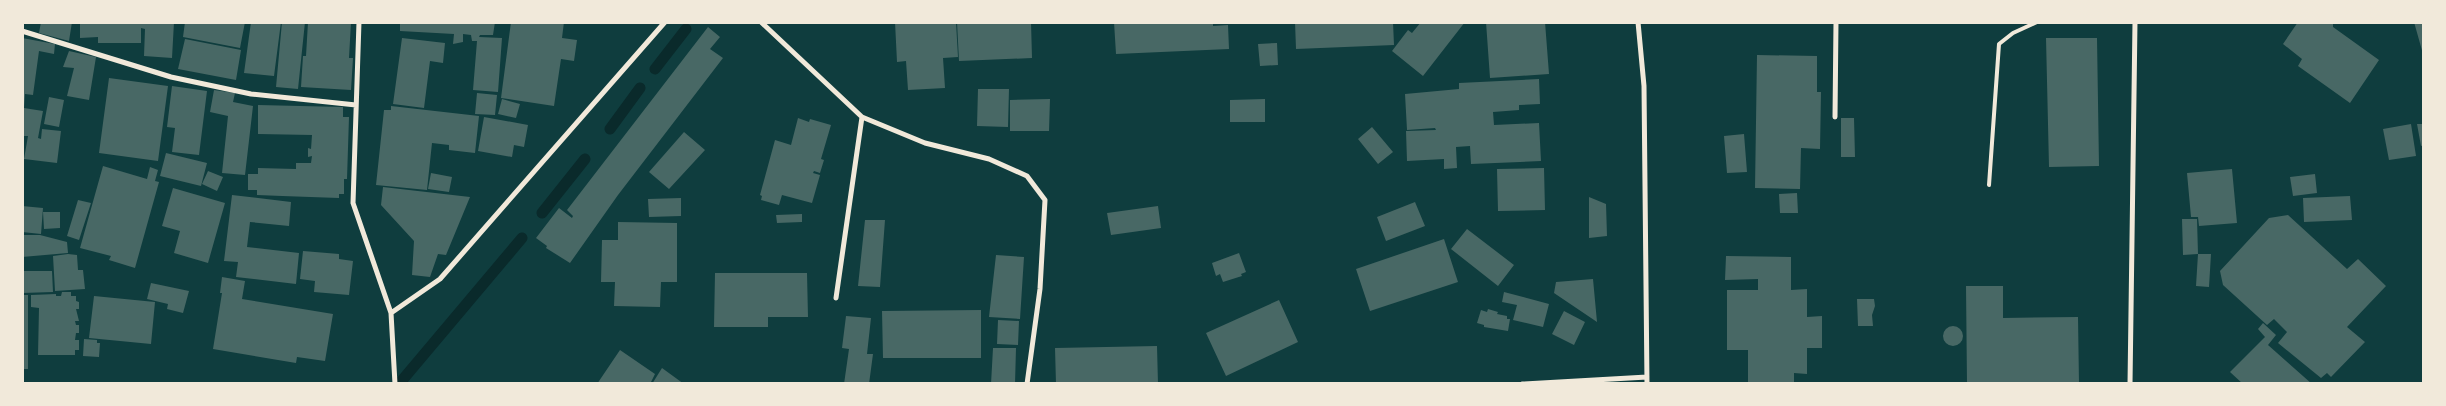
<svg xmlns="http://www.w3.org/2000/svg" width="2446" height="406" font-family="Manrope,sans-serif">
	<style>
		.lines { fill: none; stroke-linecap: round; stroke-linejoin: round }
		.stream { stroke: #0a2a2b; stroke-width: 11 }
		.building { fill: #486865 }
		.service { stroke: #f1e9da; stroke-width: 4 }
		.minor { stroke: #f1e9da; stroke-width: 5 }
	</style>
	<rect width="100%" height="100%" fill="#0f3d3e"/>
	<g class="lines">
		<path class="stream" d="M655,69l31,-40
			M610,129l30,-41
			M542,213l43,-54
			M399,384l123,-146"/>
	</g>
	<path class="building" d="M41,22h31l-3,19 -30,-8z
		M80,22h94l-2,36 -28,-2 1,-27 -4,-1v15h-43v-6l-18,1z
		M185,22h60l-5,26 -57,-11z
		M251,22h30l-7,54 -30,-3z
		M282,22h23l-7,67 -22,-2z
		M308,22h43l-2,36h4l-2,32 -50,-3 2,-31h3z
		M400,22h95l-2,13h-13l-1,2 23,1 -4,54 -25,-2 4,-49h-5l-1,-6 -8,-1v8l-10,2 1,-10 -54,-3z
		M511,22h53l-2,16 15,2 -3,21 -13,-2 -7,47 -53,-8z
		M895,22h61l2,35 -15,1 2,30 -37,2 -2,-29 -9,1z
		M957,22h74l1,36 -73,3z
		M1114,22h99v4l15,-1 1,24 -113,5z
		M1295,22h98l1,23 -98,4z
		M1421,22h44l-42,54 -31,-25 16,-21 4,3z
		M1486,22h59l4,52 -59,4z
		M2298,22h35v5l46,33 -29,43 -52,-37 4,-7 -19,-15z
		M2414,22h10v32h-1z
		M708,27l12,10 -10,12 13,9 -105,137 -48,68 -24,-15 1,-2 -11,-8 23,-30 13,10 1,-2 -6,-6z
		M22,38l33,6 -1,10 -15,-3 -6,44 -8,-1 -1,14 19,3 -5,27 3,1 1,-10 19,2 -4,32 -33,-4 4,-23h-6z
		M402,38l43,5 -2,20 -13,-2 -6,47 -31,-4z
		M2046,38h51l2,128 -50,1z
		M185,39l56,11 -5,30 -58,-11z
		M1277,43l1,22 -18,1 -2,-22z
		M69,51l27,6 -7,43 -22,-4 7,-28 -11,-1z
		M1757,55l60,1v36h4l-1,57 -19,-1 -1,41 -45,-1z
		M109,78l59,8 -10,75 -59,-8z
		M1539,79l1,25 -21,1v5l-26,2 1,13 45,-2 2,38 -70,3 -1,-18 -14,1 1,21 -13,1v-10l-37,2 -1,-30 30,-1 -1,-2 -28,2 -2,-36 54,-5v-6z
		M172,86l35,5 -8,64 -27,-3 3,-24 -8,-1z
		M978,89h31l-1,38 -31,-1z
		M214,90l21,3 -2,9 20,4 -8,69 -23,-2 6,-57 -18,-4z
		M477,93l20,2 -2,20 -20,-1z
		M49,97l15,3 -5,27 -15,-3z
		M502,99l18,5 -4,14 -18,-4z
		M1050,99l-1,32h-39v-31z
		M1265,99v23h-35v-22z
		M258,105l85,2v10h6l-2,62h-3v15h-5v4l-57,-2 -25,-1v-5h-9v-16h10v-6l38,1v-6h15l1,-7 -4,1v-9l3,1 1,-14 -54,-1z
		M391,106l88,10 -4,37 -26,-3v-5l-17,-2 -5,47 -51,-5 8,-75h7z
		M484,117l44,8 -4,22 -10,-2 -2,12 -34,-6z
		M798,118l11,4 1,-3 21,6 -10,34 3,1 -4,13 -6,-2 -1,2 7,2 -8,28 -30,-8 -3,10 -18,-5 1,-4 -2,-1 15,-55 16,5z
		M1841,118h13l1,39h-14z
		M2411,124l5,32 -27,4 -6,-31z
		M2417,124h7v21l-3,1z
		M1372,127l21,25 -15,12 -20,-25z
		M684,132l21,18 -36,39 -20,-17z
		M1744,134l3,38 -20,1 -3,-37z
		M166,153l41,10 -6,23 -41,-10z
		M103,166l44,13 3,-12 8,3 -3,11 4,1 -24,86 -26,-8 2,-4 -31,-8z
		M1544,168l1,42 -47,1 -1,-42z
		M2232,169l5,54 -38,3 -1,-9h-7l-4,-44z
		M208,171l15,6 -6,14 -15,-7z
		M431,173l21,4 -3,15 -21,-3z
		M2315,174l2,19 -24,3 -3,-19z
		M383,187l87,10 -24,58 -8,-1 -8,23 -18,-2 2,-34 -33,-36z
		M173,188l52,15 -17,60 -34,-10 6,-22 -18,-5z
		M1797,193l1,20h-18l-1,-19z
		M232,195l59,7 -2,24 -39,-4 -3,25 52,6 -3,31 -60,-7 2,-15 -14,-1z
		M2350,196l2,24 -48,2 -1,-24z
		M1589,197l17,7 1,32 -18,2z
		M681,198v18l-32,1 -1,-18z
		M78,200l13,3 -12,37 -12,-4z
		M1415,202l10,24 -39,15 -9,-24z
		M22,206l21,2 -2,26 -19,-2z
		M1158,206l3,22 -50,7 -4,-22z
		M43,212h17v16l-16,1z
		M802,214v8l-25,1 -1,-8z
		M2288,215l59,54 11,-10 28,27 -39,41 18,15 -34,35 -4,-4 -6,5 -43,-35 9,-11 -13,-13 -7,6 -44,-40 -3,-14 49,-53z
		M2182,219h15l1,35h13l-2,33 -13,-1 2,-32 -15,1z
		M865,220h20l-5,67 -22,-1z
		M618,222l59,1v59h-16l-1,25 -46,-1 1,-24h-14l1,-42h16z
		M1467,229l47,36 -16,21 -47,-37z
		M22,235h18l27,7 1,11 -46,4z
		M1444,239l14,43 -88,29 -14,-42z
		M303,251l36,3v5l14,2 -4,34 -35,-3 1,-11 -15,-2z
		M1239,253l7,19 -5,2 1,2 -19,6 -3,-8 -4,2 -4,-13z
		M68,254l9,1 1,15h5l2,19 -30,2 -2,-35z
		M996,255l28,2 -4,62 -31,-2z
		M1726,256l65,1v33l16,-1v28l15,-1v32h-15v26l-13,-1v11h-46v-34h-21v-60h31v-11l-33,1z
		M22,271h30l1,21 -31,1z
		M715,273h92l1,44h-40v10h-54z
		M222,277l23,4 -3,18 91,15 -8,47 -28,-4 -1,6 -83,-14 9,-56h-2z
		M1593,279l4,43 -43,-29 2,-11z
		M151,283l38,8 -6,22 -16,-4 1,-5 -21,-5z
		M1966,286h37v32l75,-1 1,67h-112z
		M62,292h9v4h5v5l3,1v7h-3l3,12h-4l1,4h3v8h-3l-1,7h4v10h-4v5h-37l1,-47 -8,-1v-12l25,-1v2h5z
		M1504,292l45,12 -6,23 -30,-7 4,-15 -15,-3z
		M22,295h6v74h-6z
		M94,296l61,6 -4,42 -62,-6z
		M1857,299h17l1,7 -3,9 1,11h-15z
		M1279,300l19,42 -72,34 -20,-43z
		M1488,309l10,3 -1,2 10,2v3h3l-2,12 -24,-4v-2l-7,-2 4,-13 6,2z
		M981,310v48h-98l-1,-47z
		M1564,311l21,11 -11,23 -22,-11z
		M846,316l25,2 -4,36h6l-4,30h-25l5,-35 -7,-1z
		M998,320l21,1 -1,24 -21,-1z
		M2263,323l13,12 -8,10 44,39h-69l-13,-12 35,-35 -7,-8z
		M1943 336a10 10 0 1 1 20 0a10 10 0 1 1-20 0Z
		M84,339l13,1v3h3l-1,14 -16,-1z
		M1157,346l1,38h-102l-1,-36z
		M993,348h23l-1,36h-24z
		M620,350l35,24 -5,10h-53z
		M662,368l22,16h-32z"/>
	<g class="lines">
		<path class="service" d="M1989,185l10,-141 14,-11 24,-11"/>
		<path class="minor" d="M359,22l-6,181 38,110 4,71
			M761,22l101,95 63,26 64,16 38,17 18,24 -5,89 -13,95
			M1638,22l6,64 3,298
			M22,31l149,46 80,17 105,11
			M1835,117l1,-95
			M836,298l26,-181
			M391,313l49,-34 225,-257
			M1522,384l125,-7
			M2130,384l5,-362"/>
	</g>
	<rect width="2446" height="406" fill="none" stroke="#f1e9da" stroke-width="48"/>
</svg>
